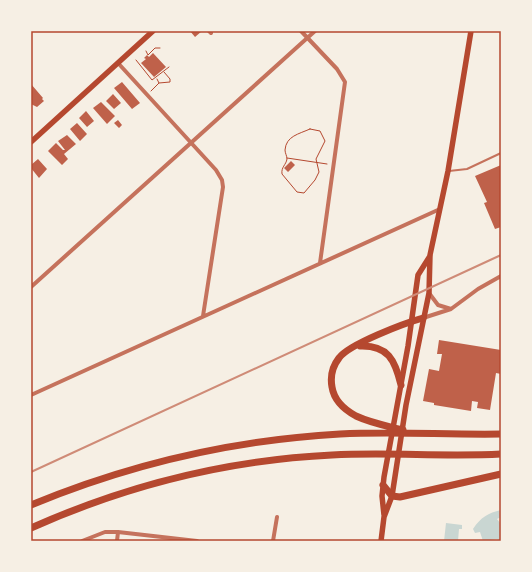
<svg xmlns="http://www.w3.org/2000/svg" width="532" height="572" font-family="'Roboto Condensed',sans-serif">
	<style>
		.water { fill: #c9d6d2 }
		.building { fill: #bf614a }
		.lines { fill: none; stroke-linecap: round; stroke-linejoin: round }
		.path { stroke: #b5482f; stroke-width: 1 }
		.service { stroke: #c5725c; stroke-width: 2 }
		.minor { stroke: #c5725c; stroke-width: 4 }
		.secondary { stroke: #b5482f; stroke-width: 5.5 }
		.motorway { stroke: #b5482f; stroke-width: 7 }
		.rail { stroke: #cf8b77; stroke-width: 2 }
		.neatline { fill: none; stroke: #b5482f; stroke-width: 1.5 }
	</style>
	<rect width="100%" height="100%" fill="#f6efe4"/>
	<path class="water" d="M501,510v7l-4,2 4,5v17l-4,-2 -14,2 -3,-9 -5,1 -2,-4c8,-12 15,-16 28,-19z
		M446,523l16,2v4h-3l-1,12h-14z"/>
	<path class="building" d="M190,31h12l-7,6z
		M153,53l13,14 -12,10 -13,-14 5,-4 -2,-1 3,-3 2,2z
		M122,82l18,21 -8,6 -18,-21z
		M31,84l12,14 -1,1 2,2 -7,6 -6,-3z
		M113,94l8,9 -7,6 -8,-8z
		M101,102l14,14 -8,8 -14,-16z
		M86,111l8,10 -7,6 -8,-9z
		M118,120l4,5 -3,3 -5,-5z
		M77,123l10,11 -7,7 -10,-12z
		M67,135l9,9 -12,10 4,5 -6,6 -14,-14 8,-8 7,7h2l-7,-9z
		M38,159l9,10 -8,9 -8,-10v-3z
		M291,161l4,4 -7,7 -4,-4z
		M501,165v62l-6,2 -11,-26 3,-1 -12,-26z
		M439,340l62,10v24l-5,-1 -6,37 -13,-2 1,-6 -6,-1 -1,10 -37,-6v-2l-11,-2 6,-32 10,2 3,-17h-5z"/>
	<g class="lines">
		<path class="path" d="M146,51l2,4 7,-7h5
			M136,60l16,20 17,-13
			M159,83l11,-1v-3l-6,-7
			M151,91l8,-8 -2,-4
			M310,129l10,2 5,10 -9,18 3,13 -4,8 -11,13 -7,-1 -15,-18c-1,-7 4,-9 5,-15 0,-3 -2,-6 -2,-9 1,-14 14,-16 25,-21z
			M287,158l40,6"/>
		<path class="service" d="M449,171l18,-2 34,-16"/>
		<path class="minor" d="M209,31l2,2
			M301,31l36,38 8,13 -25,181
			M118,63l98,107 6,10 1,7 -20,129
			M31,287l284,-256
			M429,293l9,12 13,4
			M423,318l28,-9 27,-20 23,-13
			M31,395l409,-186
			M82,541l23,-9h13l79,9
			M117,541l1,-9
			M273,541l4,-24"/>
		<path class="secondary" d="M31,142l122,-111
			M384,515l-2,-19 2,-19 24,-131 10,-71 12,-19
			M381,541l3,-24 8,-21 14,-91 23,-112 1,-38 18,-84 23,-140"/>
		<path class="motorway" d="M360,346c28,-1 35,14 41,39
			M403,430c-16,-4 -32,-7 -47,-14 -11,-6 -22,-16 -24,-29 -2,-11 0,-20 7,-29 10,-14 66,-35 84,-40
			M383,485l9,11 8,1 101,-23
			M31,505c99,-41 202,-65 309,-71 54,-3 107,1 161,0
			M31,528c94,-42 197,-68 301,-73 56,-3 113,2 169,-1"/>
		<path class="rail" d="M31,472l470,-217"/>
	</g>
	<rect width="532" height="572" fill="none" stroke="#f6efe4" stroke-width="64"/>
	<rect x="32" y="32" width="468" height="508" class="neatline"/>
</svg>
